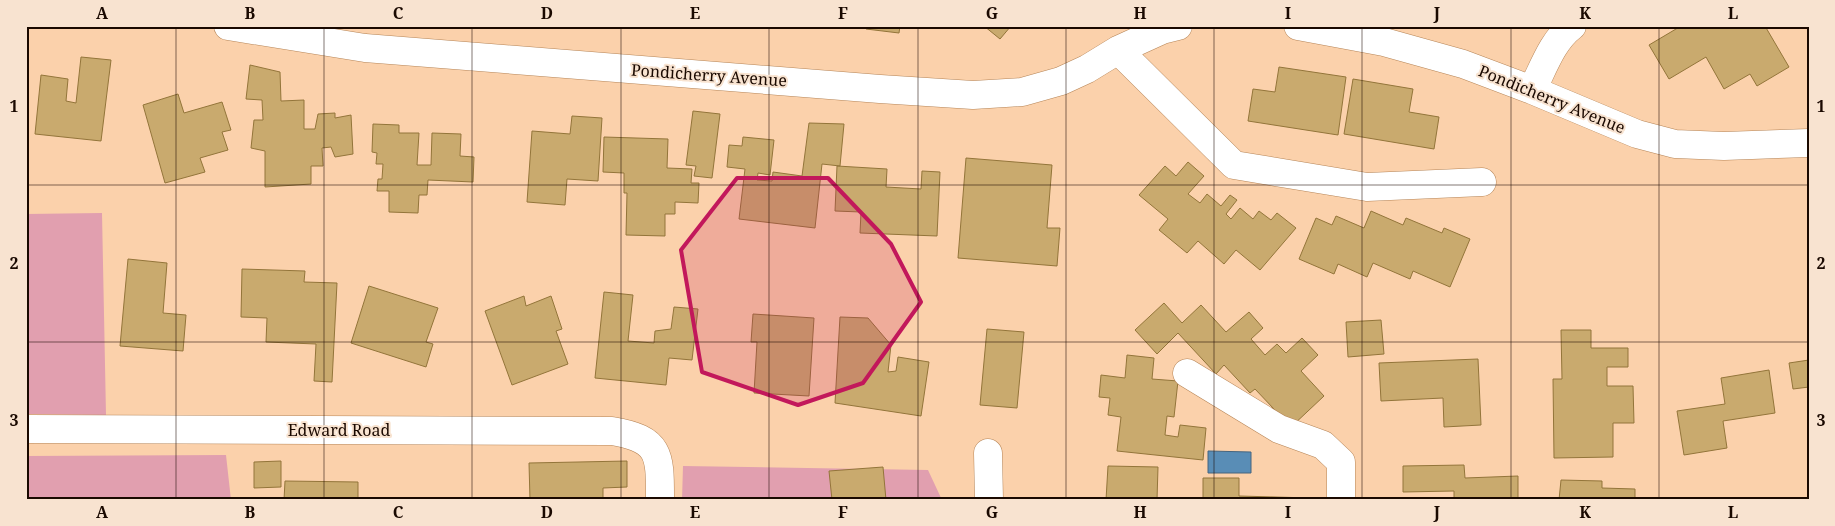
<svg xmlns="http://www.w3.org/2000/svg" width="1835" height="526" font-family="'Noto Serif',serif">
	<style>
		.green { fill: #e19faf }
		.water { fill: #598db6; stroke: #46657f }
		.building { fill: #c9aa6e; stroke: #93753a }
		.lines { fill: none; stroke-linecap: round; stroke-linejoin: round }
		.minor-casing { stroke: #b68557; stroke-width: 29 }
		.minor { stroke: #fff; stroke-width: 28 }
		.marked { fill: #c2185b; fill-opacity: 0.2; stroke: #c2185b; stroke-width: 4; stroke-linejoin: round }
		.grid { fill: none; stroke: #1a0900; stroke-width: 1; stroke-opacity: 0.55 }
		.labels { text-anchor: middle; dominant-baseline: central; stroke-width: 4; stroke-linejoin: round; paint-order: stroke }
		.street-label { font-size: 16px; fill: #1a0900; stroke: #f8e3d0 }
		.neatline { fill: none; stroke: #1a0900; stroke-width: 2 }
		.grid-label { font-size: 16px; text-anchor: middle; font-weight: bold; fill: #1a0900 }
	</style>
	<rect width="100%" height="100%" fill="#fbd1ab"/>
	<path class="green" d="M102,213l4,202 -80,-1v-200z
		M226,455l5,45h-205v-44z
		M683,466l245,4 14,30h-260z"/>
	<path class="water" d="M1208,451l43,1v21h-43z"/>
	<path class="building" d="M866,26h34l-1,7 -33,-4z
		M984,26h27l-11,13z
		M1681,26h84l24,41 -32,19 -7,-12 -26,15 -18,-32 -37,22 -20,-34z
		M81,57l30,3 -10,81 -66,-7 6,-59 27,4 -2,22 10,2z
		M250,65l30,7 1,29 23,-1v29h11l3,-15 17,-1v5l16,-3 2,39 -18,3 -4,-10 -9,1 1,18h-12v18l-46,3v-36l-14,-3 3,-28h9l-1,-20 -16,-1z
		M1279,67l67,10 -8,58 -90,-14 5,-32 22,3z
		M1353,79l60,10 -4,23 30,5 -5,32 -90,-15z
		M178,94l6,19 38,-11 9,28 -9,2 6,18 -28,8 5,14 -40,11 -22,-78z
		M693,111l27,3 -8,64 -18,-2 2,-10 -10,-1z
		M572,116l30,2 -4,63 -31,-2 -2,26 -38,-3 5,-71 38,3z
		M809,123l35,1 -4,42 -18,-2 -7,64 -76,-9 6,-50 -18,-2 2,-22 13,1 1,-9 31,3 -4,35 -12,-2 -1,7 15,1 1,-9 29,4z
		M373,124l26,1v8h20l-2,32h14l1,-32 29,1 -1,22 14,1 -1,25 -45,-2 -1,15h-8l-1,18 -29,-1v-21h-12l1,-12h4l1,-15h-7l1,-11 -5,-1z
		M604,137l64,2 -1,29 25,1 -1,14h8l-1,20 -23,-1v12h-10v22l-39,-1 1,-42h-3v-20l-21,-1z
		M966,158l86,7 -5,63h13l-3,38 -99,-8z
		M1188,162l16,14 -16,18 12,9 7,-9 14,12 9,-11 7,5 -11,14 5,5 9,-11 13,11 6,-8 12,9 6,-7 19,15 -36,42 -24,-20 -12,14 -26,-23 -11,12 -28,-23 9,-11 -29,-24 26,-29 11,10z
		M837,166l50,3 -1,18 35,2 1,-18 18,1 -3,64 -77,-3 1,-21 -26,-1z
		M1371,211l32,14 3,-7 36,15 2,-5 26,11 -20,48 -37,-16 -3,8 -37,-16 -6,14 -29,-13 -4,10 -35,-15 17,-41 16,7 4,-9 28,12z
		M128,259l39,4 -4,50 23,2 -3,36 -63,-5z
		M242,269l63,2 -1,11 33,1 -5,99 -18,-1 2,-37 -50,-2 1,-24 -26,-1z
		M369,286l69,22 -12,34 7,2 -7,23 -75,-24z
		M604,292l29,3 -5,46 26,2 1,-12 16,-2 3,-22 24,2 -6,51 -23,-2 -3,27 -71,-7z
		M524,296l2,10 25,-10 11,33 -6,2 12,33 -56,21 -27,-74z
		M1164,303l18,20 19,-18 25,27 23,-20 14,16 -12,11 14,16 12,-11 9,9 16,-15 16,17 -17,16 23,25 -33,31 -36,-38 -5,4 -26,-28 -8,9 -38,-41 -21,21 -22,-24z
		M753,314l61,4 -5,78 -55,-3 3,-51h-6z
		M840,317l28,1 23,27 -3,27 8,-1 2,-14 31,5 -8,54 -86,-13z
		M1381,320l3,34 -36,3 -2,-35z
		M987,329l37,3 -7,76 -37,-3z
		M1561,330h30v18h37v19h-21v19h26l1,37h-21v34l-59,1 -1,-79h9z
		M1127,355l27,3 -2,21 26,2 -4,36 -7,-1 -2,19 13,2 2,-12 26,3 -3,32 -86,-9 4,-34 -13,-2 2,-17 -11,-1 2,-22 24,3z
		M1478,359l3,66 -37,2 -1,-29 -62,3 -2,-38z
		M1809,360v27l-16,2 -4,-26z
		M1769,370l6,43 -52,8 4,27 -43,7 -7,-44 48,-7 -4,-26z
		M281,461v26l-27,1v-26z
		M627,461v26l-24,1v12h-73l-1,-37z
		M1464,465l1,13 53,-2v24h-64v-9l-51,1v-26z
		M1108,466l50,1 -1,33h-51z
		M883,467l3,33h-54l-3,-29z
		M1203,478h36v18l72,2v2h-108z
		M1561,480l41,1v7l33,1v11h-76z
		M285,481l73,1v18h-74z"/>
	<g class="lines">
		<g class="minor-casing">
			<path id="minor" d="M228,26l137,22 515,41 93,6 49,-3 39,-11 26,-12 31,-19 44,-20 16,-4
				M1298,26l86,16 79,22 69,26 105,44 38,10 49,2 85,-3
				M1118,50l116,115 133,22 115,-5
				M1532,90c11,-21 20,-49 40,-64
				M1187,373l92,56 44,16 18,17v38
				M26,429l586,2c49,8 48,24 48,69
				M988,453l1,47"/>
		</g>
		<use href="#minor" class="minor"/>
	</g>
	<path class="marked" d="M737,178h91l63,66 30,58 -58,81 -65,22 -96,-33 -21,-122z"/>
	<path class="grid" d="M176,26v474M324,26v474M472,26v474M621,26v474M769,26v474M918,26v474M1066,26v474M1214,26v474M1362,26v474M1511,26v474M1659,26v474M26,185h1783M26,342h1783"/>
	<g class="labels">
		<g class="street-label">
			<text transform="translate(709 75) rotate(4)">Pondicherry Avenue</text>
			<text transform="translate(1552 99) rotate(22)">Pondicherry Avenue</text>
			<text x="339" y="430">Edward Road</text>
		</g>
	</g>
	<rect width="1835" height="526" fill="none" stroke="#f8e3d0" stroke-width="55"/>
	<rect x="28" y="28" width="1780" height="470" class="neatline"/>
	<g class="grid-label">
		<text x="102" y="19">A</text>
		<text x="250" y="19">B</text>
		<text x="398" y="19">C</text>
		<text x="547" y="19">D</text>
		<text x="695" y="19">E</text>
		<text x="843" y="19">F</text>
		<text x="992" y="19">G</text>
		<text x="1140" y="19">H</text>
		<text x="1288" y="19">I</text>
		<text x="1437" y="19">J</text>
		<text x="1585" y="19">K</text>
		<text x="1733" y="19">L</text>
		<text x="14" y="112">1</text>
		<text x="1821" y="112">1</text>
		<text x="14" y="269">2</text>
		<text x="1821" y="269">2</text>
		<text x="14" y="426">3</text>
		<text x="1821" y="426">3</text>
		<text x="102" y="518">A</text>
		<text x="250" y="518">B</text>
		<text x="398" y="518">C</text>
		<text x="547" y="518">D</text>
		<text x="695" y="518">E</text>
		<text x="843" y="518">F</text>
		<text x="992" y="518">G</text>
		<text x="1140" y="518">H</text>
		<text x="1288" y="518">I</text>
		<text x="1437" y="518">J</text>
		<text x="1585" y="518">K</text>
		<text x="1733" y="518">L</text>
	</g>
</svg>
